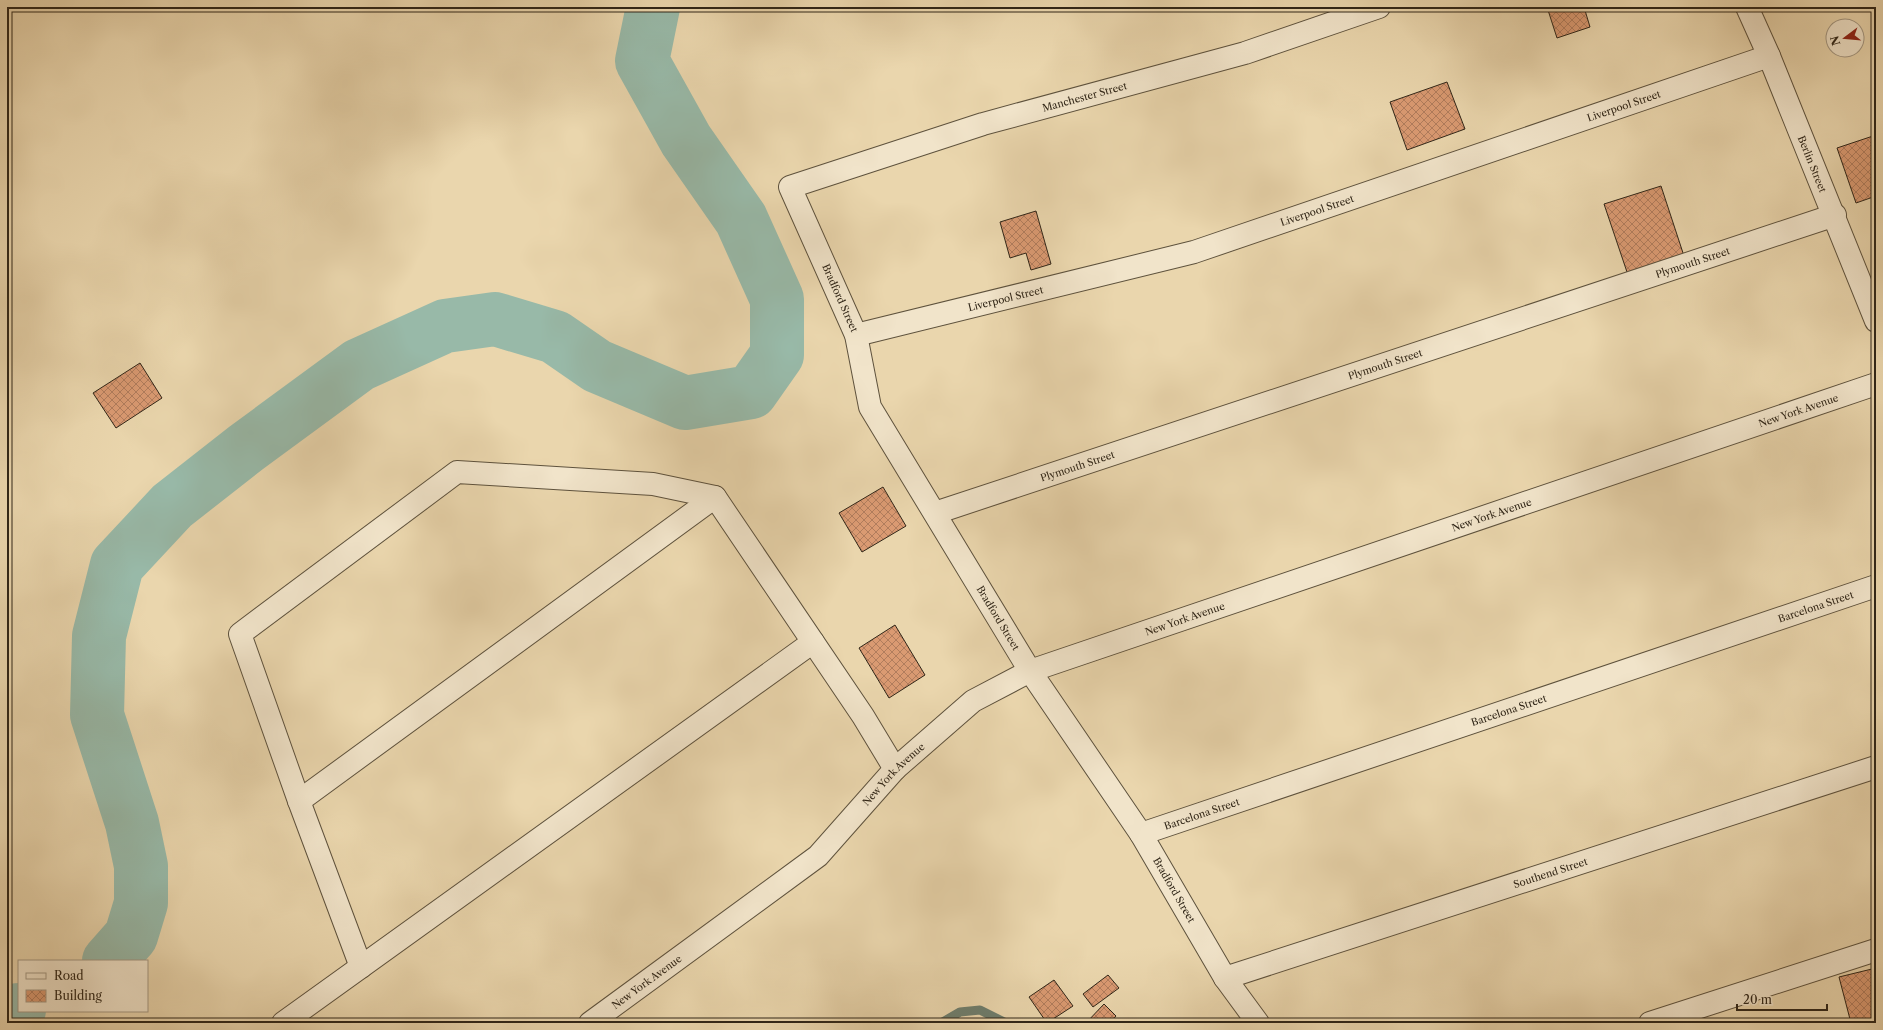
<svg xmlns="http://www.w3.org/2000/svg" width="1883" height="1030" font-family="'Libre Caslon Text',serif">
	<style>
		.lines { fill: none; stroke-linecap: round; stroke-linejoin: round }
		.stream { stroke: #6e7e6e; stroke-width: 9 }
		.river { stroke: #98b9a8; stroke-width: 54 }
		.building { fill: url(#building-cross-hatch); stroke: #302618 }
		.street-casing { stroke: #5e523d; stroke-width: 24 }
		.street { stroke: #f1e4ca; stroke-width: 22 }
		.labels { text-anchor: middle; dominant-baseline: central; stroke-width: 3; stroke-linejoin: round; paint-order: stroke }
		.street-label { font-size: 10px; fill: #302618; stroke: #f1e4ca }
	</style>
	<defs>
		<pattern id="building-cross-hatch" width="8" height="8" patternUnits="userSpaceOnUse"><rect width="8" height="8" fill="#da9a72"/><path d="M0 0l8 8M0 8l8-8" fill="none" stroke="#b17d5d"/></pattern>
	</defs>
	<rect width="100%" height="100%" fill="#ead6ad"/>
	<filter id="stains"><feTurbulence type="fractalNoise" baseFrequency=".005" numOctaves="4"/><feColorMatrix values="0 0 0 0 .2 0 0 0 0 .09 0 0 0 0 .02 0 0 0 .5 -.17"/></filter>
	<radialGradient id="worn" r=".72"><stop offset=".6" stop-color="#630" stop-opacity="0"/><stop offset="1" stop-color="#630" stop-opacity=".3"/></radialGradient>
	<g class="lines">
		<path class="stream" d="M941,1023l19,-11 20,-2 26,13"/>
		<path class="river" d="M109,961l22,-25 10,-33v-37l-9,-43 -35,-108 2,-79 18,-71 55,-59 74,-58 113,-83 86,-39 50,-7 60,18 42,29 88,37 66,-11 26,-37v-56l-36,-80 -55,-79 -44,-79 11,-54
			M7,1012l12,-2"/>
	</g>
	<path class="building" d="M1547,7h37l6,20 -33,11z
		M1447,82l18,47 -58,21 -17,-48z
		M1876,135v61l-20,7 -19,-55z
		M1661,186l23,70 -56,19 -24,-71z
		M1036,211l15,53 -20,6 -5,-17 -16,5 -10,-36z
		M140,363l22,35 -46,30 -23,-35z
		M883,487l23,39 -44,26 -23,-39z
		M895,625l30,50 -36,23 -30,-50z
		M1876,968v55h-25l-12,-46z
		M1108,975l11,13 -26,19 -10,-13z
		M1054,980l19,26 -26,17 -18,-26z
		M1104,1004l12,12 -6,7h-24z"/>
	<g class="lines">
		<g class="street-casing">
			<g id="street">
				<path id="s1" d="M1747,7l22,49 107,265"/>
				<path id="s2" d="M856,335l338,-83 575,-196"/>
				<path id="s3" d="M935,513l900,-298"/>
				<path d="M299,801l416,-304"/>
				<path id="s4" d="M1141,834l735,-248"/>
				<path d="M361,967l-62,-166 -59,-167 217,-162 196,12 62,13 148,219 32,53"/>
				<path id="s5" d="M1225,978l651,-211"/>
				<path d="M283,1023l530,-381"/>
				<path id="s6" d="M590,1023l228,-167 77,-87 78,-68 57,-30 846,-287"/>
				<path id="s7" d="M1258,1023l-33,-45 -84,-144 -111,-163 -160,-264 -14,-72 -66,-148 193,-63 262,-71 134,-46"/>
				<path d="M1650,1023l226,-73"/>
			</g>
		</g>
		<use href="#street" class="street"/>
	</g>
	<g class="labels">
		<g class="street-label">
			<text stroke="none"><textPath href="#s7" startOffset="1272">Manchester Street</textPath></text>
			<text stroke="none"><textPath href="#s2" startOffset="802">Liverpool Street</textPath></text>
			<text stroke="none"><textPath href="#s1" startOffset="170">Berlin Street</textPath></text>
			<text stroke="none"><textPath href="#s2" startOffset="478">Liverpool Street</textPath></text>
			<text stroke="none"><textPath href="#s3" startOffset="798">Plymouth Street</textPath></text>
			<text transform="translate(840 298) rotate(66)">Bradford Street</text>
			<text stroke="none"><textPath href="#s2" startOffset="154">Liverpool Street</textPath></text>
			<text stroke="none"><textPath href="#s3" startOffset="474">Plymouth Street</textPath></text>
			<text stroke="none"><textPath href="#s6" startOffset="1378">New York Avenue</textPath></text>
			<text stroke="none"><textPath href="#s3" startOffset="150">Plymouth Street</textPath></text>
			<text stroke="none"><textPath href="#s6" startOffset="1054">New York Avenue</textPath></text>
			<text stroke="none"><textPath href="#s4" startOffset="712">Barcelona Street</textPath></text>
			<text transform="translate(998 618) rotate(59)">Bradford Street</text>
			<text stroke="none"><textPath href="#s6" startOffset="730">New York Avenue</textPath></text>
			<text stroke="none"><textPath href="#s4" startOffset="388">Barcelona Street</textPath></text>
			<text stroke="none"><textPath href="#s6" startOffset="394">New York Avenue</textPath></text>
			<text stroke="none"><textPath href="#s4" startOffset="64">Barcelona Street</textPath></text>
			<text stroke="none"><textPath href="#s5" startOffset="342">Southend Street</textPath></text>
			<text transform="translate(1174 890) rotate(60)">Bradford Street</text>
			<text stroke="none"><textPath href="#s6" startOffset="70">New York Avenue</textPath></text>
		</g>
	</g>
	<rect width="1883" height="1030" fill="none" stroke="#ead6ad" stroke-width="24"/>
	<rect x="8" y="8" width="1867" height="1014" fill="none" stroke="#302618" stroke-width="2"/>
	<rect x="12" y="12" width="1859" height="1006" fill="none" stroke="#302618"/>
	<rect x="18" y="960" width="130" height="52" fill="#f1e4ca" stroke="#a49883"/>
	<rect x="26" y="973" width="20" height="6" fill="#f1e4ca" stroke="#a49883"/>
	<text x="54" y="980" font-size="12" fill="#302618">Road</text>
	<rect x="26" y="990" width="20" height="12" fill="url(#building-cross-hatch)" stroke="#a49883"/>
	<text x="54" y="1000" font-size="12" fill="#302618">Building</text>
	<g transform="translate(1845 38) rotate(254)"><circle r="19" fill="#f1e4ca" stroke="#a49883"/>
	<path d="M0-3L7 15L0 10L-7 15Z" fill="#8f2418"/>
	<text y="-6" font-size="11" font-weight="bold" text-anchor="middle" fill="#302618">N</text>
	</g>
	<path d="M1737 1004v6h90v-6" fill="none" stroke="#302618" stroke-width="2"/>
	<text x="1743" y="1004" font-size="12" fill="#302618" stroke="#f1e4ca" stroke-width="3" paint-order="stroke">20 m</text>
	<rect width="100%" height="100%" filter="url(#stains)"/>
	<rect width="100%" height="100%" fill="url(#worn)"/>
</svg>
